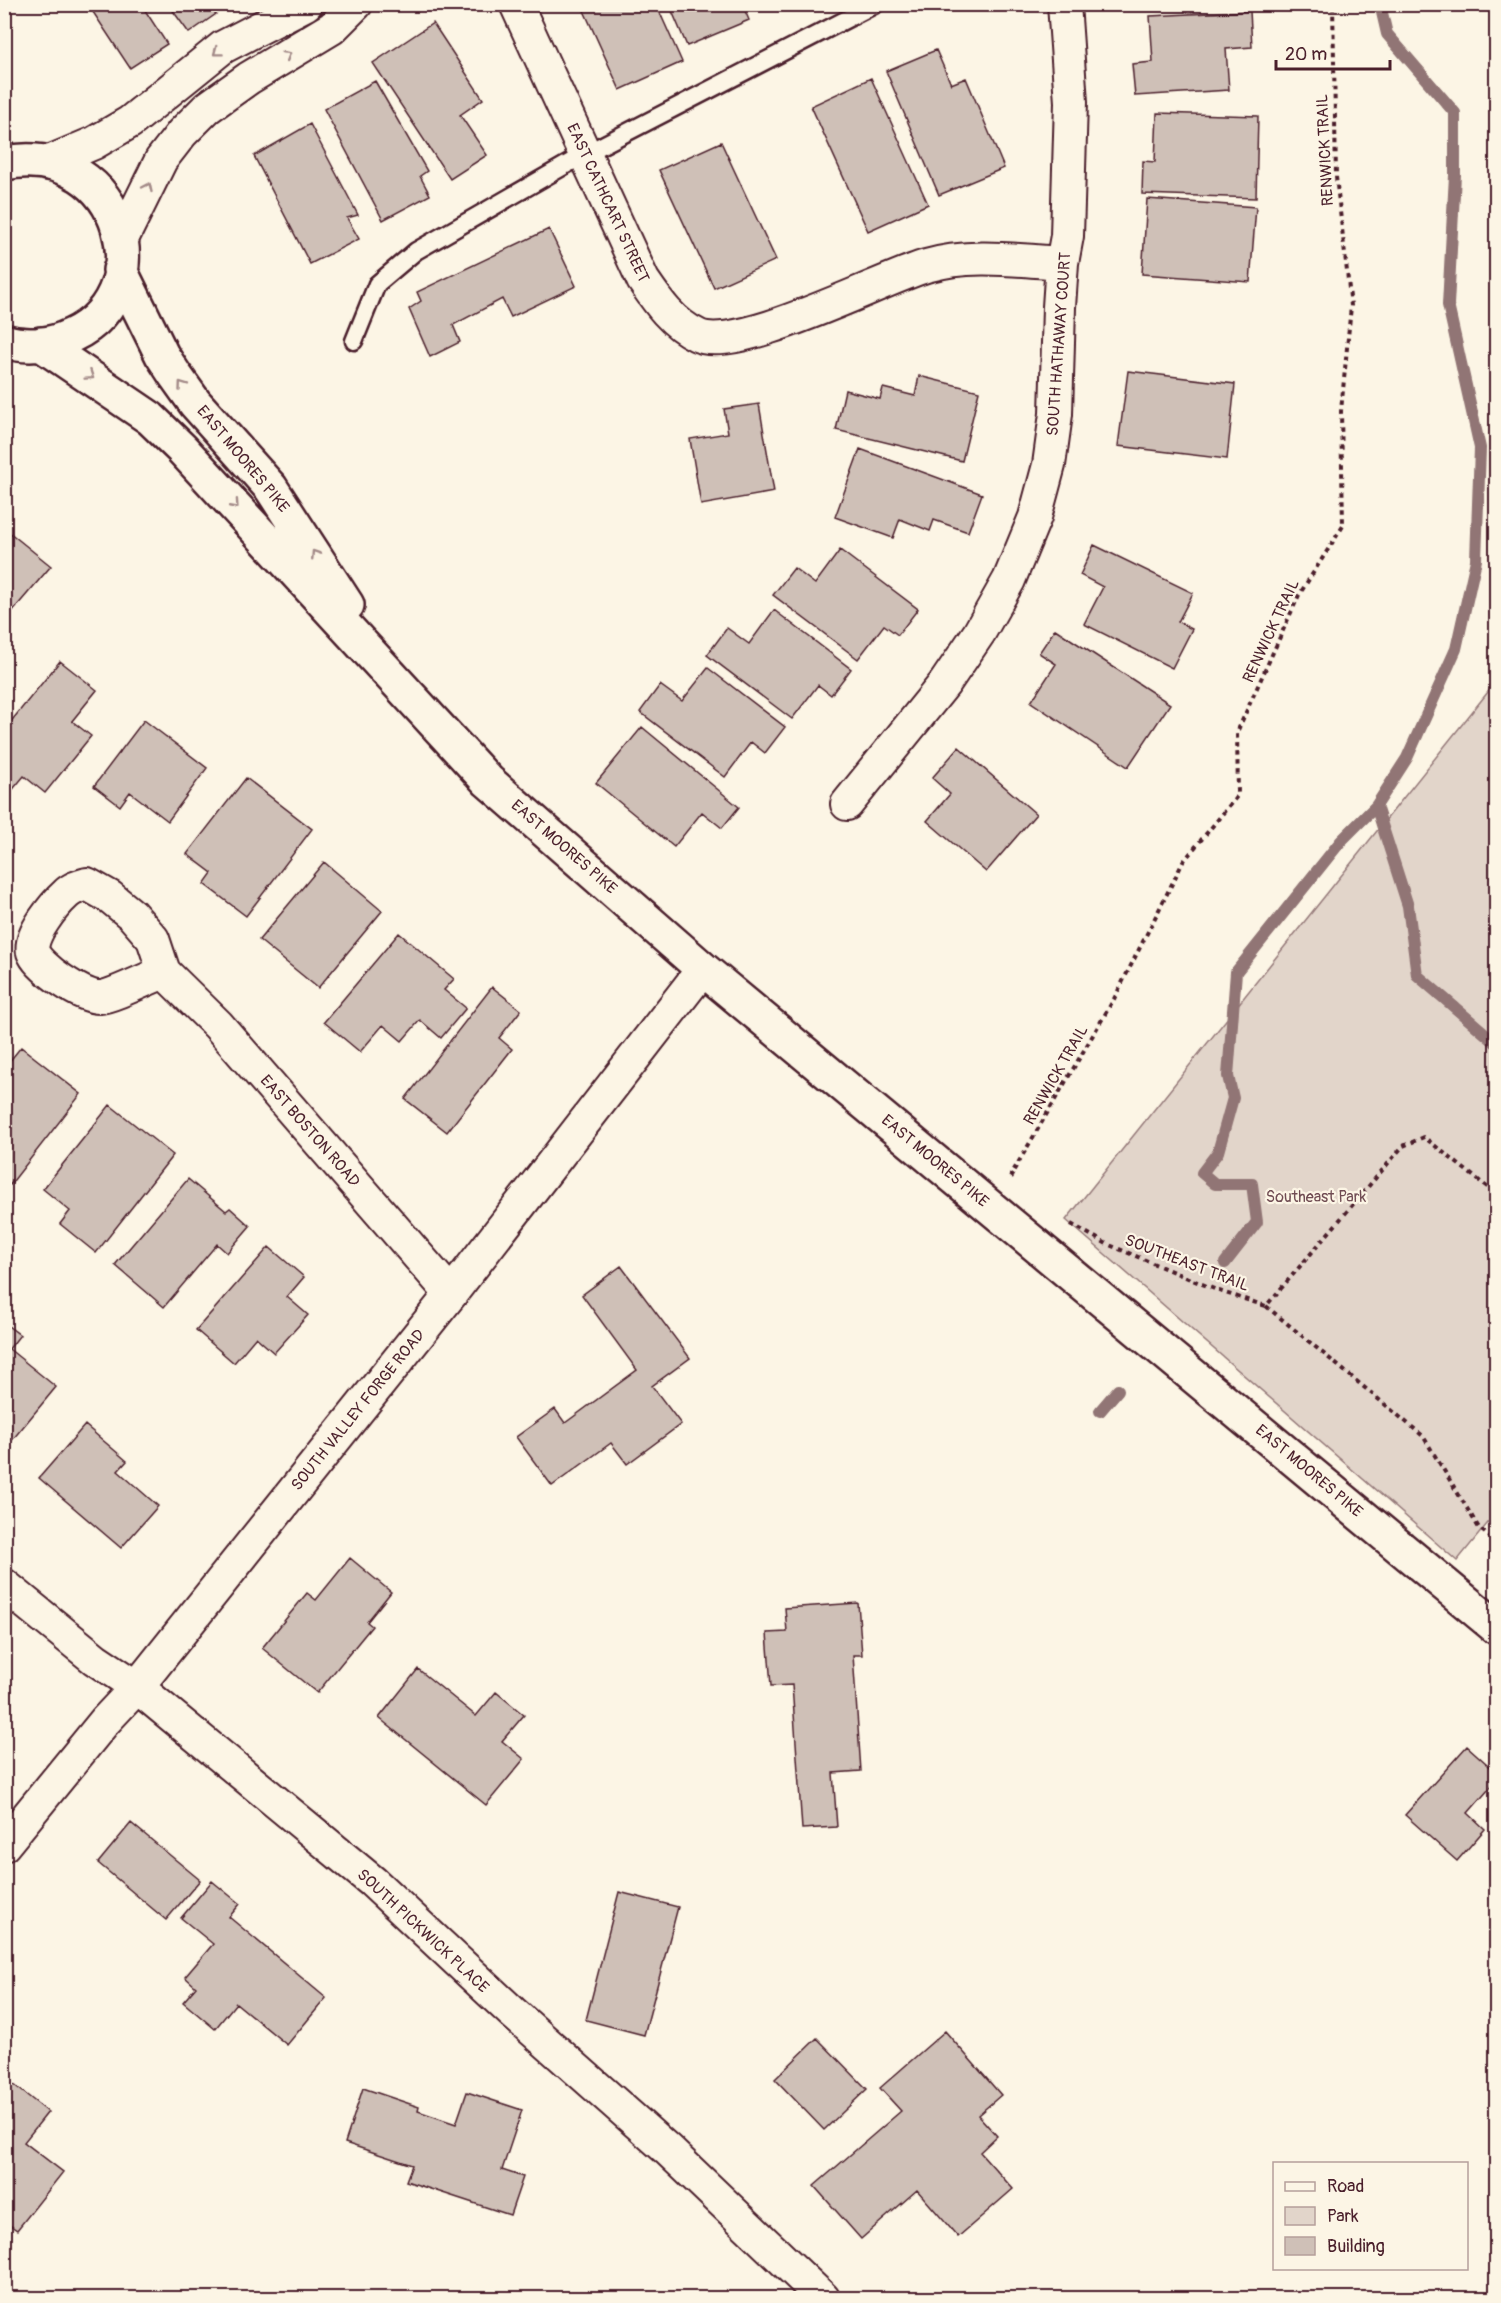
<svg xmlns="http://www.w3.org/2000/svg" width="1501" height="2303" font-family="Pangolin,sans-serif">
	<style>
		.green { fill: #e2d5ca; stroke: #967a7a; stroke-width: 1.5 }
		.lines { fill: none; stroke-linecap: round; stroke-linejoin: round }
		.stream { stroke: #917474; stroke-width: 12 }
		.building { fill: #cfc0b7; stroke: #4a1f2b; stroke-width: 1.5 }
		.lane-casing { stroke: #4a1f2b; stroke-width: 21 }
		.street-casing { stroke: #4a1f2b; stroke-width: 36 }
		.secondary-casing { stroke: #4a1f2b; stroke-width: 38 }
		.path { stroke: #4a1f2b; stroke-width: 4; stroke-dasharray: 4.5 4.5; stroke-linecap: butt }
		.lane { stroke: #fcf5e5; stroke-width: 16 }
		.street { stroke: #fcf5e5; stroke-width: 32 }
		.secondary { stroke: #fcf5e5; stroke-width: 33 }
		.oneway { stroke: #a38a88 }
		.labels { text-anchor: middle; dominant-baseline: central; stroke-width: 4.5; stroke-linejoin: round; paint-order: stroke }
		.street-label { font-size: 16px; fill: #4a1f2b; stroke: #fcf5e5 }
		.park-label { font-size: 16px; fill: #704c53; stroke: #fcf5e5 }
	</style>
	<rect width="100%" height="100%" fill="#fcf5e5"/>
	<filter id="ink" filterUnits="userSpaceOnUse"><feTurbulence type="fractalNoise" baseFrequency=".0167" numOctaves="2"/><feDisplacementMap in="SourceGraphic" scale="12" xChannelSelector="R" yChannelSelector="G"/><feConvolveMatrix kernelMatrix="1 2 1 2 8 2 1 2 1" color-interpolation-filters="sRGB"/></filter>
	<g filter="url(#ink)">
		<path class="green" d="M1496,682v831l-39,48 -391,-341z"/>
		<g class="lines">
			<path class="stream" d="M1376,806l32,100 9,69 79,68
				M1225,1263l32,-41 -5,-38h-37l-13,-11 16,-21 15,-54 -5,-22 8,-104 105,-131 35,-35 31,-48 49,-109 20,-89 4,-112 -32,-143 7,-130v-62l-68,-79 -7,-30
				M1100,1411l18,-21"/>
		</g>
		<path class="building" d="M92,4h49l26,40 -37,24 -41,-62z
			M168,4h56l2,3 -37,26z
			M581,4h75l26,58 -62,28z
			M669,4h73l7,16 -62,26z
			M1139,4h45l-44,6z
			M1250,11l2,36 -26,2 3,41 -94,6 -3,-32 21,-2 -3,-46z
			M433,23l50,76 -23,16 27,40 -37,24 -77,-116z
			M936,50l15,34 15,-6 38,90 -65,27 -53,-124z
			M871,78l57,126 -60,27 -57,-125z
			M375,81l52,90 -7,5 10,19 -47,25 -59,-111z
			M1157,113l101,3 -2,82 -114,-4 1,-33 12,1z
			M310,124l48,91 -11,3 12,21 -49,25 -56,-108z
			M721,142l55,118 -62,28 -55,-118z
			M1147,199l109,8 -6,75 -108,-8z
			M549,229l27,57 -65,31 -9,-18 -49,26 7,17 -30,15 -21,-48 12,-8 -4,-9z
			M1128,371l107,13 -8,75 -109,-13z
			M919,376l60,15 -17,70 -126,-31 9,-40 35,9 3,-11 32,8z
			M759,404l15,88 -73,13 -11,-66 38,-6 -4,-24z
			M860,449l122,45 -14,38 -34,-12 -4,11 -30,-12 -7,19 -58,-21z
			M4,528l47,38 -41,48 -6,-4z
			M1094,545l99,48 -15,29 14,7 -20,39 -88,-44 19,-37 -23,-12z
			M840,550l78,59 -20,26 -14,-10 -26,34 -85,-64 21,-27 21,16z
			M774,610l77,59 -20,26 -13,-10 -26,34 -85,-64 20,-27 22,16z
			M1055,629l115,75 -42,63 -97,-65 25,-38 -17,-11z
			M60,661l37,29 -25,31 19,15 -46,57 -21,-17 -20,24v-70z
			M708,668l77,59 -20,26 -14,-11 -26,35 -85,-65 20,-27 22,16z
			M144,720l63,48 -39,53 -38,-29 -10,14 -26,-20z
			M642,727l97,80 -17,21 -20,-16 -28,35 -78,-64z
			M959,747l77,67 -50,58 -59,-51 23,-27 -18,-16z
			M246,778l66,51 -66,87 -42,-32 8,-11 -25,-19z
			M324,862l58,49 -64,77 -59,-48z
			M399,933l55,46 -10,11 22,18 -25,30 -21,-18 -18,21 -19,-16 -23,27 -36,-30z
			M492,987l29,23 -22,28 13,11 -65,83 -42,-33z
			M21,1047l60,47 -71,91 -6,-4v-113z
			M110,1105l63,50 -77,98 -36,-29 10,-13 -27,-22z
			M188,1179l38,32 4,-3 20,18 -23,27 -10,-9 -53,63 -49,-42z
			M269,1247l35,30 -17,20 21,18 -34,38 -18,-16 -22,26 -38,-33z
			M621,1266l69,92 -38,28 29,38 -54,40 -16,-21 -59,43 -36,-49 39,-28 10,14 72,-53 -55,-75z
			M4,1323l16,12 -11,14 47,38 -52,63z
			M85,1425l42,36 -9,10 40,35 -37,42 -82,-70z
			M350,1558l41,34 -24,30 5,4 -55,67 -55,-45 45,-55 9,7z
			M858,1603l4,52h-9l8,116 -28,2 4,54 -35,2 -10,-144 -21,1 -4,-53 20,-1 -2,-24z
			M418,1669l58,47 20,-24 28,23 -22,26 22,18 -38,46 -107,-87z
			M1467,1746l29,26v9l-28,32 17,16 -28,32 -52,-46z
			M131,1823l69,57 -34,40 -68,-57z
			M212,1881l28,23 -11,13 97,81 -39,47 -51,-42 -21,26 -32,-27 13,-15 -11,-10 28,-33 -32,-26z
			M619,1892l59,15 -34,128 -58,-15z
			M1496,1974v13l-6,-6z
			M945,2031l56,64 -23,20 19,21 -17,16 33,37 -55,48 -41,-47 -56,49 -47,-53 87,-75 -21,-23z
			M817,2038l50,51 -43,41 -49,-51z
			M8,2080l40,32 -24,30 39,30 -46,58 -13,-9v-136z
			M363,2088l56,19 -1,4 38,13 11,-32 55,18 -20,60 21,7 -13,38 -104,-34 6,-16 -67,-22z"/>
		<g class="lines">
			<g class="lane-casing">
				<path id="lane" d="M354,341l23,-57 39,-33 169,-97 291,-150"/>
			</g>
			<g class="street-casing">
				<path id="street" d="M516,4l127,276c15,22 29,43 54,55 39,20 182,-55 229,-69 43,-13 91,-6 136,-3
					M49,162l45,-19 36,-21 93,-75 83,-43
					M122,239l39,-79 21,-27 25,-25 42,-30 83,-50 24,-24
					M847,804l98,-121 34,-50 30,-53 26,-63 14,-52 7,-51 3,-107 3,-44 5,-27 4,-134 -7,-98
					M164,972c-13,5 -54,25 -64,25 -17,1 -62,-30 -67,-45 -5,-16 22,-48 33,-58 6,-6 14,-8 21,-10l23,13 22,18 21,24 11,33 54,53 233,269
					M4,1585l91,74 42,28 236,195 139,130 156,138 155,148
					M4,1845l101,-124 32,-34 314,-393 252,-325"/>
			</g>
			<g class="secondary-casing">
				<path id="secondary" d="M4,163c122,-23 163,138 59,176 -18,7 -40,8 -59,2
					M120,270l42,85 13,20 20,28 76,85 76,117
					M41,344l109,74 32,31 306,332 215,188 793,658"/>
			</g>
			<path class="path" d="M1014,1177l-3,-2 103,-176 69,-137 55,-67 -1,-63 62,-137 44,-69 -2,-115 10,-105 -15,-129 -3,-173
				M1071,1224l36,20 112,47 47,15 137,-160 21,-9 72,57
				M1266,1306l157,130 56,92 17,14"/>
			<use href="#lane" class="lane"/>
			<use href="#street" class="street"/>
			<use href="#secondary" class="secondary"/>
		</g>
		<defs><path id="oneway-chevron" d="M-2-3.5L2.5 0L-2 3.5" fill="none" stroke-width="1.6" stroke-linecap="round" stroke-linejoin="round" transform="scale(1.5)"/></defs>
		<g class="oneway">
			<use href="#oneway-chevron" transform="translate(217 52) rotate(143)"/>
			<use href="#oneway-chevron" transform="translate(287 55) rotate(-31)"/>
			<use href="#oneway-chevron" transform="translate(148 187) rotate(-65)"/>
			<use href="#oneway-chevron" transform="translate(90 376) rotate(34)"/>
			<use href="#oneway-chevron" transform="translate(182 385) rotate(-126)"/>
			<use href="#oneway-chevron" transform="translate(235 505) rotate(48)"/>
			<use href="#oneway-chevron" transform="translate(315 554) rotate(-123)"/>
		</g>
	</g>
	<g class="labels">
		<g class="street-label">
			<text transform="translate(1325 150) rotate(-93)">RENWICK TRAIL</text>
			<text transform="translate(608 203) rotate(65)">EAST CATHCART STREET</text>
			<text transform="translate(1059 344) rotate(-86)">SOUTH HATHAWAY COURT</text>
			<text transform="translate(243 459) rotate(50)">EAST MOORES PIKE</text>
			<text transform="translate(1271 631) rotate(-65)">RENWICK TRAIL</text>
			<text transform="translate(564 847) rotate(41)">EAST MOORES PIKE</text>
			<text transform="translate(1056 1075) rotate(-60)">RENWICK TRAIL</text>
			<text transform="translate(310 1131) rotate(49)">EAST BOSTON ROAD</text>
			<text transform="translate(935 1161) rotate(40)">EAST MOORES PIKE</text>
			<text transform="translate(1187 1263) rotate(21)">SOUTHEAST TRAIL</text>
			<text transform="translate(358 1410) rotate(-51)">SOUTH VALLEY FORGE ROAD</text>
			<text transform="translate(1309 1471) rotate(40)">EAST MOORES PIKE</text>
			<text transform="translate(423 1931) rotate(43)">SOUTH PICKWICK PLACE</text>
		</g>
		<g class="park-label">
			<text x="1316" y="1197">Southeast Park</text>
		</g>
	</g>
	<rect width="1501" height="2303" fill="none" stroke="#fcf5e5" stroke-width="24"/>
	<rect x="12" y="12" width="1477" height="2279" fill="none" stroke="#4a1f2b" stroke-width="2" filter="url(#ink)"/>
	<rect x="1273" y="2162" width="195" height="108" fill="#fcf5e5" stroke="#b59f9b" stroke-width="1.5"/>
	<rect x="1285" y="2182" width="30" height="9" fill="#fcf5e5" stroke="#b59f9b" stroke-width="1.5"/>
	<text x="1327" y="2192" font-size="18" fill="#4a1f2b">Road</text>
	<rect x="1285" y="2207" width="30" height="18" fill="#e2d5ca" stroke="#b59f9b" stroke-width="1.5"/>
	<text x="1327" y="2222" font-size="18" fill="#4a1f2b">Park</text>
	<rect x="1285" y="2237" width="30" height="18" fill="#cfc0b7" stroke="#b59f9b" stroke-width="1.5"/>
	<text x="1327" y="2252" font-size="18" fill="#4a1f2b">Building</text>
	<path d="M1276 60v9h114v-9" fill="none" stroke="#4a1f2b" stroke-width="3"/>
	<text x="1285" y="60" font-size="18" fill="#4a1f2b" stroke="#fcf5e5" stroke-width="4.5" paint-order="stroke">20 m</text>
</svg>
